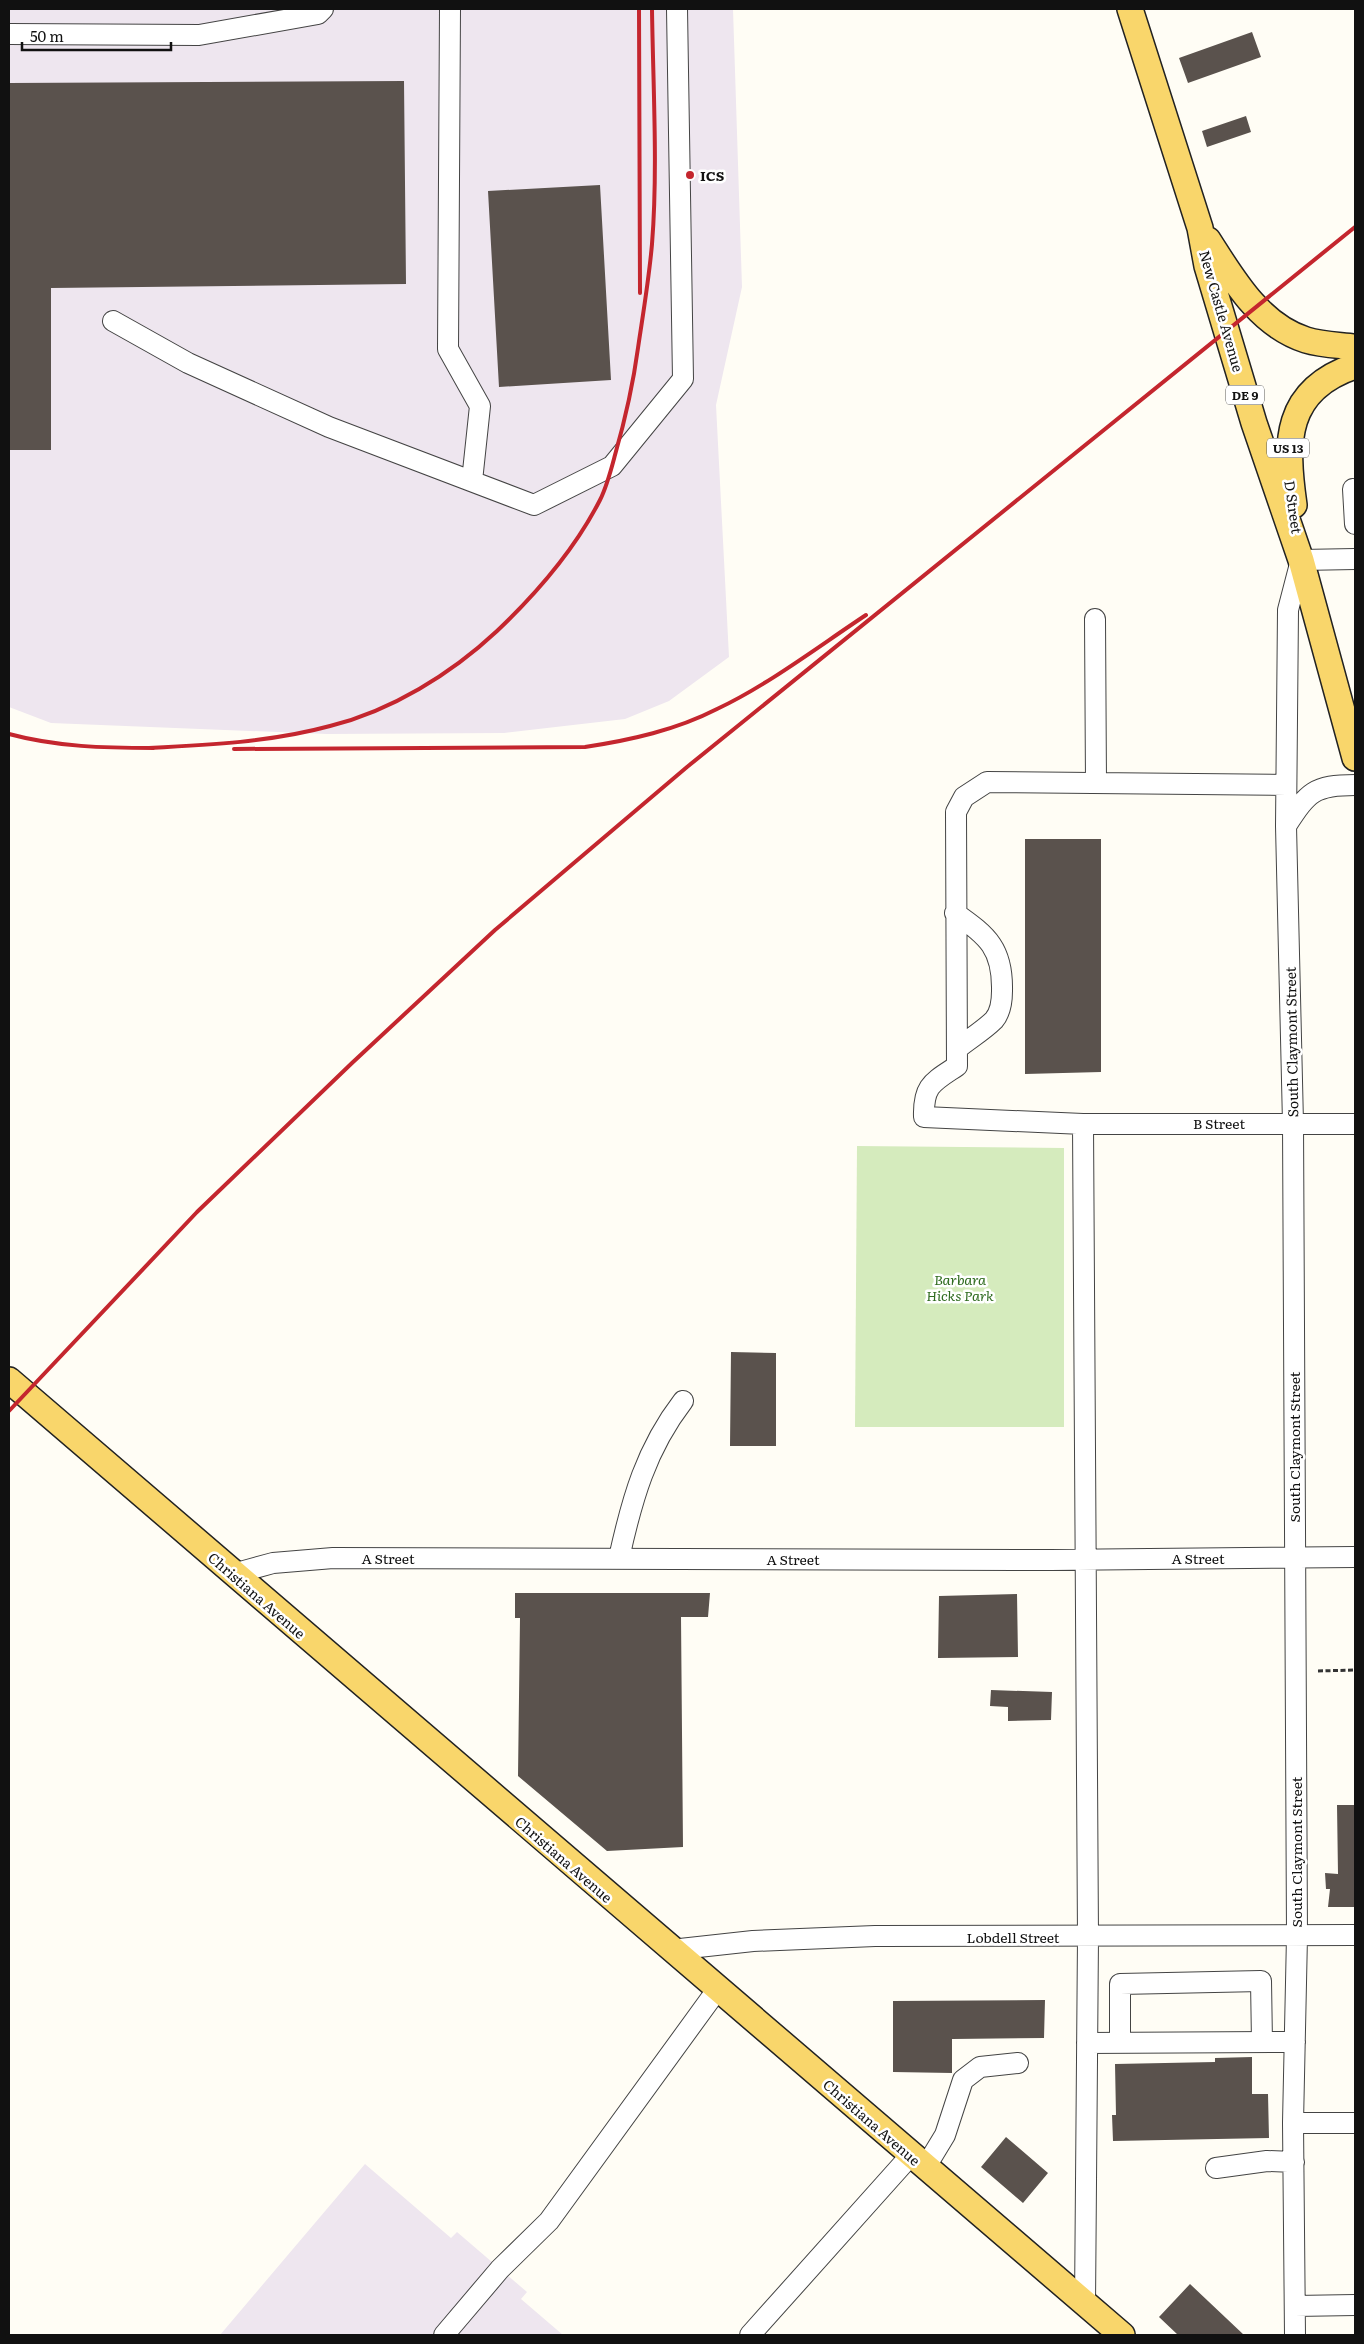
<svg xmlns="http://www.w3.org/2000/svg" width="1364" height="2344" font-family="Literata,serif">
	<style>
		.industrial { fill: #eee6ef }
		.green { fill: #d5ebbd }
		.building { fill: #5a524d }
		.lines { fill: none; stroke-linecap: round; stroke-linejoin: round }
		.minor-casing { stroke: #444; stroke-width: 22 }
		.major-casing { stroke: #222; stroke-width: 28 }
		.path { stroke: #333; stroke-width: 3; stroke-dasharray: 5 2.5; stroke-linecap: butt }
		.minor { stroke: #fff; stroke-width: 20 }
		.major { stroke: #f9d66b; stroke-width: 25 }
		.rail { stroke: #c4262e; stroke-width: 4 }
		.poi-dot { fill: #c4262e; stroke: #fff; stroke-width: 2 }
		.labels { text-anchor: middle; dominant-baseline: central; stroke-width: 5; stroke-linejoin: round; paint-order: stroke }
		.shield { fill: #fff; stroke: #585858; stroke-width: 1 }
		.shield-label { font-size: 12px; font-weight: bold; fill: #111 }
		.poi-label { font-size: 14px; font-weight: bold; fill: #111; stroke: #fff; text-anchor: start }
		.street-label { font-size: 14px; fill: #111; stroke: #fff }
		.park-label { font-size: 14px; font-style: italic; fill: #2f6b1f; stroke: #fff }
	</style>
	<rect width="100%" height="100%" fill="#fffdf5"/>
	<path class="industrial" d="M9,9h724l9,278 -26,118 13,252 -60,44 -44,18 -121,14 -177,1 -276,-11 -42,-16z
		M365,2164l86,74 6,-6 70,60 -6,7 42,36h-343z"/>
	<path class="green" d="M857,1146l207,2v279h-209z"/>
	<path class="building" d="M1252,32l9,25 -73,26 -9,-25z
		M404,81l2,203 -355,4v162h-42v-367z
		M1246,116l5,16 -44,15 -5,-16z
		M600,185l11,195 -112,7 -11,-196z
		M1025,839h76v233l-76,2z
		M731,1352l45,1v93h-46z
		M515,1593h195l-2,24h-27l2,230 -76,4 -89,-75 2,-158h-5z
		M1017,1594l1,63 -80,1 1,-62z
		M991,1690l61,2 -1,28 -43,1v-14l-18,-1z
		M1337,1805h18v102h-27l2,-18h-4l-1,-16 13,1z
		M1045,2000l-1,38 -92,1v34l-59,-1v-71z
		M1252,2057v37h16l1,44 -156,3 -1,-26h4l-1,-51 100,-2v-4z
		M1006,2137l42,36 -25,30 -42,-36z
		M1190,2284l54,51h-66l-19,-18z"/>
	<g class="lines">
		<g class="minor-casing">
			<path id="minor" d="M450,9l-2,340 32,57 -8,75
				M9,34l190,1 119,-21 5,-5
				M113,321l75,42 141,64 205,78 78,-39 71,-87 -6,-370
				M1353,489l2,35
				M1095,619l1,164
				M1286,785l-299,-3 -23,15 -8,15 1,254c-24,16 -34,19 -33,51l159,7h272
				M1286,826c22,-34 28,-41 69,-41
				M955,913c33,23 48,36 47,78 0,9 -2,22 -8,29 -11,11 -25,19 -37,29
				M1083,1124l5,813 -3,367
				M619,1558c13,-59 27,-109 64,-157
				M233,1574l40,-11 60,-5 718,2 304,-3
				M671,1950l82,-9 122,-5 480,-1
				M1120,2042v-58l141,-3 1,61
				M1087,2043l208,-1
				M1293,2123h62
				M925,2168l20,-33 18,-55 17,-13 38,-4
				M1216,2168l51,-7 27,1
				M1295,2306l60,-1
				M444,2335l56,-66 49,-48 168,-231
				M750,2335l161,-180
				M1295,2335l-2,-212 4,-187 -4,-813 -7,-297 2,-216 13,-50 54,-1"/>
		</g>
		<g class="major-casing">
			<path id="major" d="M1130,9l70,219 7,38 47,157 47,137 54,198
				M1208,240c25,39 51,85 98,100 16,5 33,5 49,7
				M1294,505c-9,-63 -10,-115 61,-139
				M9,1380l1113,955"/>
		</g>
		<path class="path" d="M1318,1671l37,-1"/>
		<use href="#minor" class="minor"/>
		<use href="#major" class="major"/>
		<path class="rail" d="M639,9l1,284
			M9,734c48,13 96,14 145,14
			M149,748c61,-3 122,-6 181,-22 61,-15 121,-52 167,-95 39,-37 78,-82 103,-131 7,-14 11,-30 15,-45 10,-35 18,-70 23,-107 5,-34 11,-69 14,-104 6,-75 1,-159 0,-235
			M234,749l351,-2c46,-7 91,-17 132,-38 51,-24 102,-63 149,-94
			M9,1411l188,-199 155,-149 143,-133 192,-163 668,-540"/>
	</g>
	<circle class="poi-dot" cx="690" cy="175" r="5"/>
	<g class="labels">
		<g class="shield">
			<rect x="1226" y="385.5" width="38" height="19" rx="4"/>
			<rect x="1267" y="438.5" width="42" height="19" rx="4"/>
		</g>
		<g class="shield-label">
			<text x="1245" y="395">DE 9</text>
			<text x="1288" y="448">US 13</text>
		</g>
		<g class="poi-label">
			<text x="700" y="175">ICS</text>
		</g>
		<g class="street-label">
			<text transform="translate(1222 311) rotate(74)">New Castle Avenue</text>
			<text transform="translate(1294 507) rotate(82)">D Street</text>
			<text transform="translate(1291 1042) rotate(-91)">South Claymont Street</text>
			<text x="1219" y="1123">B Street</text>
			<text transform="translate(1294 1447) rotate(-90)">South Claymont Street</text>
			<text x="388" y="1558">A Street</text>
			<text x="1198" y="1558">A Street</text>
			<text x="793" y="1559">A Street</text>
			<text transform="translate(257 1595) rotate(41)">Christiana Avenue</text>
			<text transform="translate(1296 1852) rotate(-90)">South Claymont Street</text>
			<text transform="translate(564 1859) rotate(41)">Christiana Avenue</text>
			<text x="1013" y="1937">Lobdell Street</text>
			<text transform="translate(872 2122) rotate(41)">Christiana Avenue</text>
		</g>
		<g class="park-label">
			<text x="960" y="1279">Barbara<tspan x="960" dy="16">Hicks Park</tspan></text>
		</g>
	</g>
	<rect width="1364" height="2344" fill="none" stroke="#111111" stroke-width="20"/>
	<path d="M22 42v8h149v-8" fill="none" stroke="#111111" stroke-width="2.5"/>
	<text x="30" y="42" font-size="15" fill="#111111" stroke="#ffffff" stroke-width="4" paint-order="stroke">50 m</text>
</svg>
